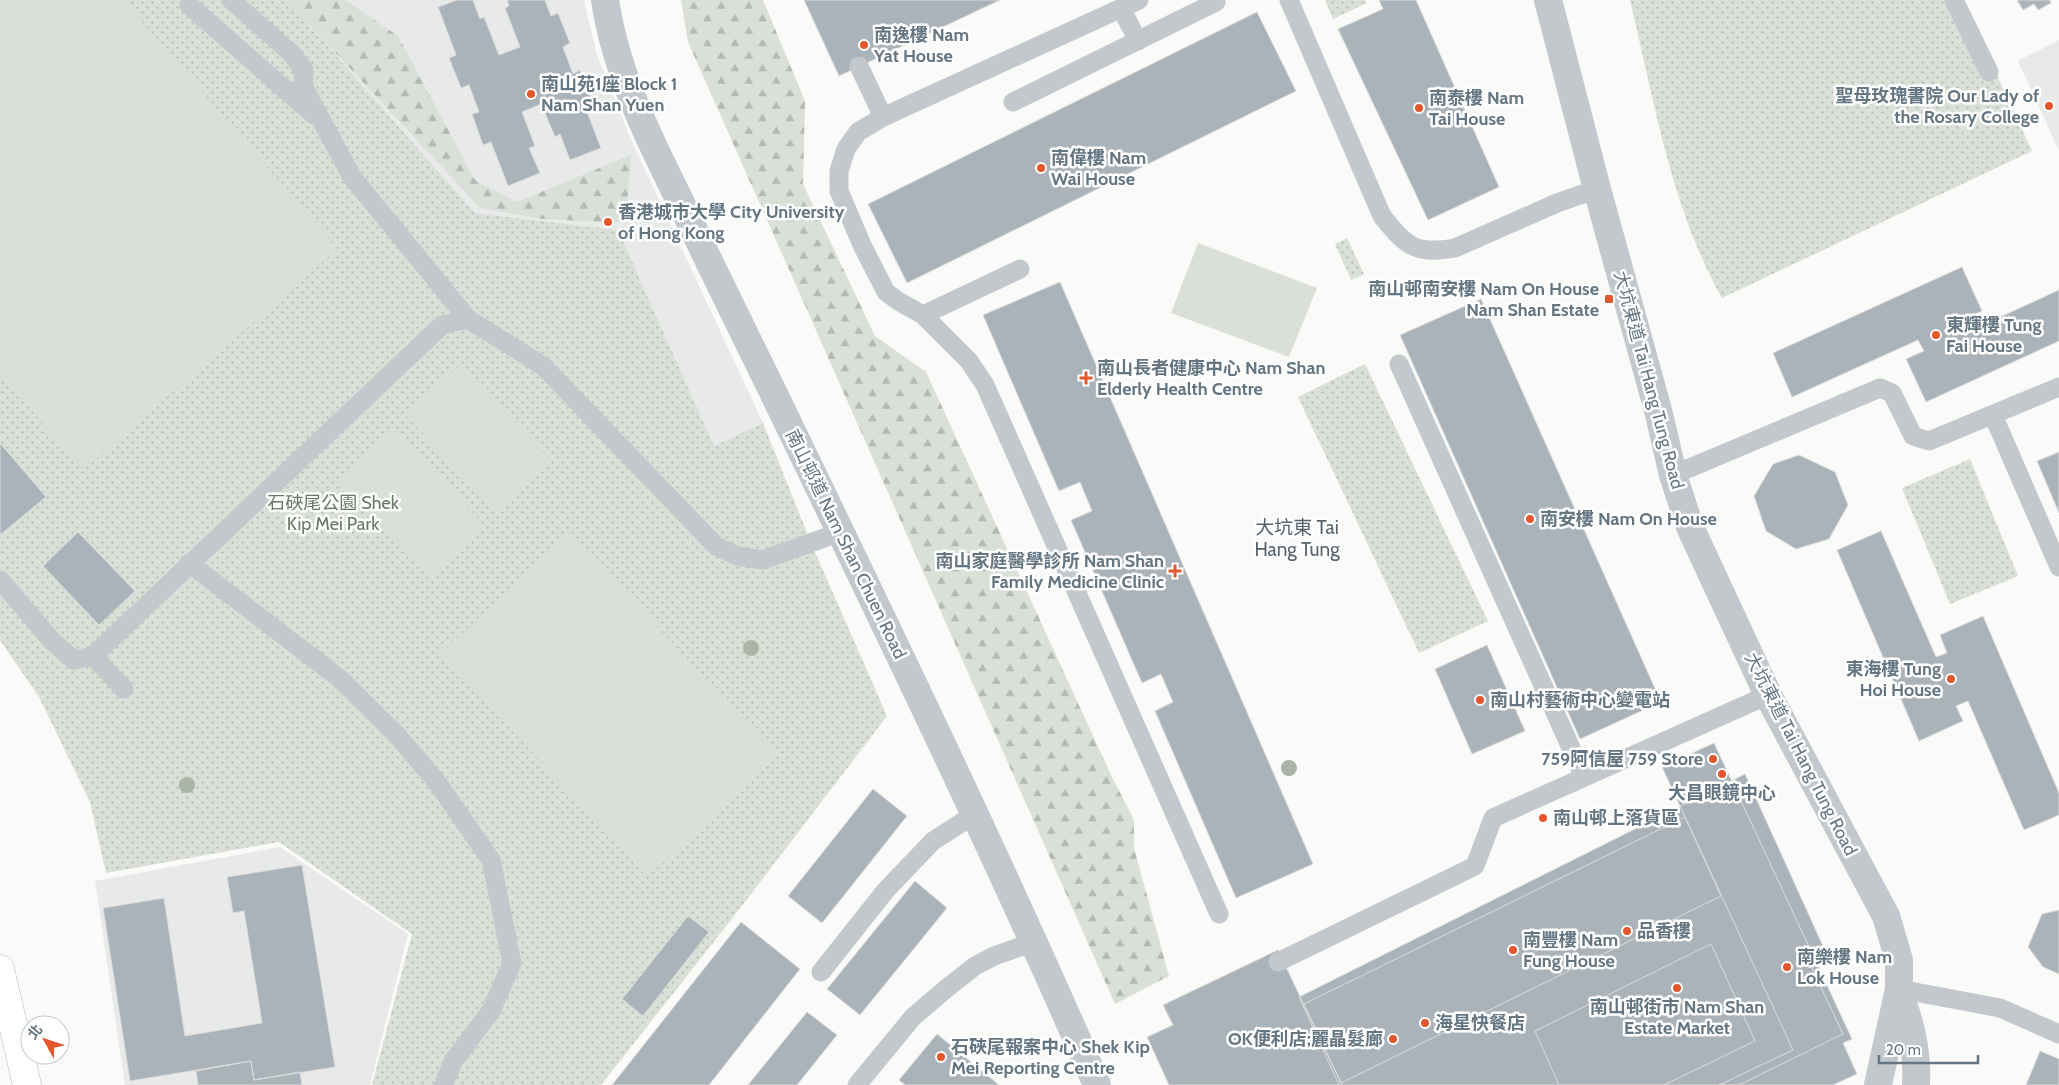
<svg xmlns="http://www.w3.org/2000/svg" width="2059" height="1085" font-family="Cabin,'Noto Sans TC',sans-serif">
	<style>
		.built { fill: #e8e9e9 }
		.green { fill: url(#green-dots) }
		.forest { fill: url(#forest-firs) }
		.pitch { fill: #dadfd7 }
		.building { fill: #aab3b9; stroke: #dcdcda }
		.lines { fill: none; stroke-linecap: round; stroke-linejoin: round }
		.secondary-casing { stroke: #b3babf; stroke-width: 29 }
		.service { stroke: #c3c8cc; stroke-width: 19 }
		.minor { stroke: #c3c8cc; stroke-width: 28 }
		.tertiary { stroke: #c3c8cc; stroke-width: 28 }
		.secondary { stroke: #fff; stroke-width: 28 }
		.tree { fill: #aab4a7 }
		.poi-dot { fill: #e4572e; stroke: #fff; stroke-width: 2 }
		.labels { text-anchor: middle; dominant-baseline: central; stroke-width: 5; stroke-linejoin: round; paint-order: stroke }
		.poi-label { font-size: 18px; font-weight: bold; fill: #657683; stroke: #fff; text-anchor: start }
		.street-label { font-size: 18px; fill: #657683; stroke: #fff }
		.park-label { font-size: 18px; fill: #687a64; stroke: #fff }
		.neighbourhood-label { font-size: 19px; fill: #57646e; stroke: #fff }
	</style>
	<defs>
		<pattern id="green-dots" width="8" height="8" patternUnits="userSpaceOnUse" patternTransform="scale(1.25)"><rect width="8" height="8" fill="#dadfd7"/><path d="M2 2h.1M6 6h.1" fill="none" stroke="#b4b9b4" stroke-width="1.8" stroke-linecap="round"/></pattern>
		<pattern id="forest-firs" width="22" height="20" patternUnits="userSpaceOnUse" patternTransform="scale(1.25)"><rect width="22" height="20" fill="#dadfd7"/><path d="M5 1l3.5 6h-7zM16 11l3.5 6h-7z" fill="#b4b9b4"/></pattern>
	</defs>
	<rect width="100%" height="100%" fill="#fafaf8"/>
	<path class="built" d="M287,0h297l13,55 36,89 130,279 -49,23 -96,-216 -143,-17z
		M2059,40v111l-41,-90z
		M280,847l128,87 -38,151h-245l-30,-204z"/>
	<path class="green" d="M0,0h287l188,213 143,17 96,216 49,-23 48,120 76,173 -149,195 -137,174h-229l40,-151 -133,-92 -173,31 -16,-71 -51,-105 -39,-57z
		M1325,0h40l2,3 -34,16z
		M1630,0h332l70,151 -310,147c-51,-90 -68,-198 -92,-298z
		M1347,238l17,36 -13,6 -16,-36z
		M1365,364l123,257 -69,32 -121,-256z
		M1970,459l48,117 -68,28 -48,-116z"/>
	<path class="forest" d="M284,0h61l53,36 77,144 42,22 114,-47 -5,68 -83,-4 -63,-11 -176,-189z
		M681,0h82l42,101 -2,83 72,152 51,36 185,403 23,45v28l35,128 -54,28 -427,-962z"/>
	<path class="pitch" d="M0,0h123l215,249 -255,221 -83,-97z
		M1198,243l119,45 -28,69 -118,-44z
		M461,364l91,98 -55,51 -91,-98z
		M394,427l91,99 -56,52 -91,-99z
		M571,533l206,224 -130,120 -206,-224z"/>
	<path class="building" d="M457,0h16l7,19 4,-2 15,38 21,-8 -15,-39 4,-2 -2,-6h38l6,16 7,-3 12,30 -7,4 10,27 7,-4 12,31 -8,3 17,44 -31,12 -10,-26 -5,3 -14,-33 -19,8 13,34 -6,2 11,25 -32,13 -17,-44 -8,3 -11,-31 7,-2 -10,-27 -8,3 -12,-30 7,-3 -18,-48z
		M804,0h196l-161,76z
		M1379,0h37l83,187 -71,33 -90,-191 45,-20z
		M2017,0h33l1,3 -13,7 -4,-6 -11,6z
		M1257,12l39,79 -389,192 -39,-79z
		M1962,267l20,44 -16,7 6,12 87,-40v51l-133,61 -20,-43 18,-8 -6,-11 -126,57 -19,-44z
		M1060,282l253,582 -77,34 -81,-187 18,-9 -12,-28 -19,9 -71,-163 21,-9 -12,-29 -21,9 -76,-176z
		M1481,299l180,403 -81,37 -180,-404z
		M0,443l46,54 -46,38z
		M2059,452v61l-22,-52z
		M1799,455l36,17 13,33 -19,34 -33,10 -30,-18 -12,-35 19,-32z
		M1881,531l55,126 11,-4 -7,-18 43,-19 76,177v22l-35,15 -56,-129 -12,5 7,15 -44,20 -82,-191z
		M78,532l57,59 -36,34 -56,-59z
		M1487,645l38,86 -53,23 -37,-85z
		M1714,743l138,296 -9,4 14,31 -24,11h-114l74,-35 -131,-283z
		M1745,774l82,181 -17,9 33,70 -104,51h-400l-40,-88z
		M873,789l34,27 -85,107 -34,-27z
		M1685,817l36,79 -380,187 -37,-79z
		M302,865l33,202 -81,13 -3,-19 -121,20 -27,-173 61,-10 21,138 77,-13 -18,-112 -11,2 -6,-36z
		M915,881l32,27 -87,107 -33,-26z
		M2059,910v64l-16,-7 -15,-20 14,-33z
		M688,916l21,16 -66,84 -21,-17z
		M741,922l59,47 -91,116h-97z
		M1711,944l44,97 -91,44h-105l-24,-54z
		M1278,950l64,135h-173l-22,-48 26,-12 -10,-20z
		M807,1012l30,23 -40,50h-49z
		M937,1034l62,51h-94l-6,-5z
		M2040,1051l19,8v26h-33z
		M251,1061l3,19 46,-8 2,13h-104l-2,-14z"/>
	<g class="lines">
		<g class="secondary-casing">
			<path id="secondary" d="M0,969l27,116"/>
		</g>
		<path class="service" d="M231,0l61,54 12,16 -1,16 49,91 116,142 75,47 173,180 21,10 25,4 79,-28
			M1139,0l-256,117 -25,15 -12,17 -7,22v20l23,54 24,47 12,9 25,14 46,46 16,24 234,529
			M1289,0l93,216c24,30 33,39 73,32l102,-45 40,-14
			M1954,0l35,72
			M189,5l125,110
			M1121,8l17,33
			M859,66l24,51
			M1013,102l203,-100
			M923,315l97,-46
			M1399,364l185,413
			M1993,415l66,152
			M1673,475l207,-87 12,5 21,43 16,5 130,-54
			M189,563l150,115 57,56 40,47 55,79 21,103 -21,48 -37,49 -11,25
			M0,580l53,62 21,18 19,-4
			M124,689l-31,-33 349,-331 26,-6
			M1278,962l197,-96 18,-48 275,-123
			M821,972l65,-82 47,-49 42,-27
			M1899,989l101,19 59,26
			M857,1085l56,-68 34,-29 28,-22 19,-10 40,-14"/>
		<path class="minor" d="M605,0c11,74 45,141 78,207 29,61 59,122 89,183 111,230 223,460 325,695"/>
		<path class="tertiary" d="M1548,0l49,189 62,225 14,61 17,52 78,168 118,221 13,44v29l-21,96
			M1899,991c11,32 19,60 17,94"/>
		<use href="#secondary" class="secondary"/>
	</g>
	<g class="tree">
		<circle cx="751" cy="648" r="8"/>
		<circle cx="1289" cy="768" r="8"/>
		<circle cx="187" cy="785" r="8"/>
	</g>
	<g class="poi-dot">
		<circle cx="864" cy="45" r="5"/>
		<circle cx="531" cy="94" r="5"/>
		<circle cx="2049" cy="106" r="5"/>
		<circle cx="1419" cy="108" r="5"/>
		<circle cx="1041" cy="168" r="5"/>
		<circle cx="608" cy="222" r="5"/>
		<rect x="1604" y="294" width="10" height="10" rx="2.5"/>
		<circle cx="1936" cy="335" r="5"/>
		<path d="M1083.5 370.5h5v5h5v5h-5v5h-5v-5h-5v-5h5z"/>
		<circle cx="1530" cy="519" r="5"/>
		<path d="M1172.5 563.5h5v5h5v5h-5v5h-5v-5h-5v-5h5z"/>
		<circle cx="1951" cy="679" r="5"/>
		<circle cx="1480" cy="700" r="5"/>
		<circle cx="1713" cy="759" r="5"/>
		<circle cx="1722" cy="774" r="5"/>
		<circle cx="1543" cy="818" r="5"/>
		<circle cx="1627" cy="931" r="5"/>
		<circle cx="1513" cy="950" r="5"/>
		<circle cx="1787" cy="967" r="5"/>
		<circle cx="1677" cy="988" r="5"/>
		<circle cx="1425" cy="1023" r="5"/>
		<circle cx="1393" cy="1039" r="5"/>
		<circle cx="941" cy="1057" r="5"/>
	</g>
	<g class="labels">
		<g class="poi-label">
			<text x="874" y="35">南逸樓 Nam<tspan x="874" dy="21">Yat House</tspan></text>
			<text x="541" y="84">南山苑1座 Block 1<tspan x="541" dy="21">Nam Shan Yuen</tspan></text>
			<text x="2039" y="96" text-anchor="end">聖母玫瑰書院 Our Lady of<tspan x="2039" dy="21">the Rosary College</tspan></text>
			<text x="1429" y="98">南泰樓 Nam<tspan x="1429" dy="21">Tai House</tspan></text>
			<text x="1051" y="158">南偉樓 Nam<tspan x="1051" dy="21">Wai House</tspan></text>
			<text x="618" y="212">香港城市大學 City University<tspan x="618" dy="21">of Hong Kong</tspan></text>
			<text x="1599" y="289" text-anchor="end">南山邨南安樓 Nam On House<tspan x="1599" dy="21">Nam Shan Estate</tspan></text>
			<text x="1946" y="325">東輝樓 Tung<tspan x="1946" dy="21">Fai House</tspan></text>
			<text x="1097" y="368">南山長者健康中心 Nam Shan<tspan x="1097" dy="21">Elderly Health Centre</tspan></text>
			<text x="1540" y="519">南安樓 Nam On House</text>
			<text x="1164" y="561" text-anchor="end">南山家庭醫學診所 Nam Shan<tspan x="1164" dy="21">Family Medicine Clinic</tspan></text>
			<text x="1941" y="669" text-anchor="end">東海樓 Tung<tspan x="1941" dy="21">Hoi House</tspan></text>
			<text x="1490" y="700">南山村藝術中心變電站</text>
			<text x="1703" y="759" text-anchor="end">759阿信屋 759 Store</text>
			<text x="1722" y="793" text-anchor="middle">大昌眼鏡中心</text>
			<text x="1553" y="818">南山邨上落貨區</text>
			<text x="1637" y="931">品香樓</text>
			<text x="1523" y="940">南豐樓 Nam<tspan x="1523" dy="21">Fung House</tspan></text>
			<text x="1797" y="957">南樂樓 Nam<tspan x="1797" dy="21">Lok House</tspan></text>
			<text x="1677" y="1007" text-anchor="middle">南山邨街市 Nam Shan<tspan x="1677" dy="21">Estate Market</tspan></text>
			<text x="1435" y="1023">海星快餐店</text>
			<text x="1383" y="1039" text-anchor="end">OK便利店;麗晶髮廊</text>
			<text x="951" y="1047">石硤尾報案中心 Shek Kip<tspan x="951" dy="21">Mei Reporting Centre</tspan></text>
		</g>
		<g class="street-label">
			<text transform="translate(1649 380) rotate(75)">大坑東道 Tai Hang Tung Road</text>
			<text transform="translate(846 544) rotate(64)">南山邨道 Nam Shan Chuen Road</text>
			<text transform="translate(1801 754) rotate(63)">大坑東道 Tai Hang Tung Road</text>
		</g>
		<g class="park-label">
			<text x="333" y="503">石硤尾公園 Shek<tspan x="333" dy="21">Kip Mei Park</tspan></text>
		</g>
		<g class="neighbourhood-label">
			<text x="1297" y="527">大坑東 Tai<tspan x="1297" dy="22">Hang Tung</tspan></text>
		</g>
	</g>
	<g transform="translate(45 1040) rotate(310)"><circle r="24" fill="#ffffff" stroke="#c1c8cd"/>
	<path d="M0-4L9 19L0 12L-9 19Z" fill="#e4572e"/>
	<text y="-8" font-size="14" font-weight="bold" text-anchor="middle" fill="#657683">北</text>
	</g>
	<path d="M1879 1055v8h99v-8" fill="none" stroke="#657683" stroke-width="2.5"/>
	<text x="1886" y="1055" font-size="15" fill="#657683" stroke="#ffffff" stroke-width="4" paint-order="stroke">20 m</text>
</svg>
